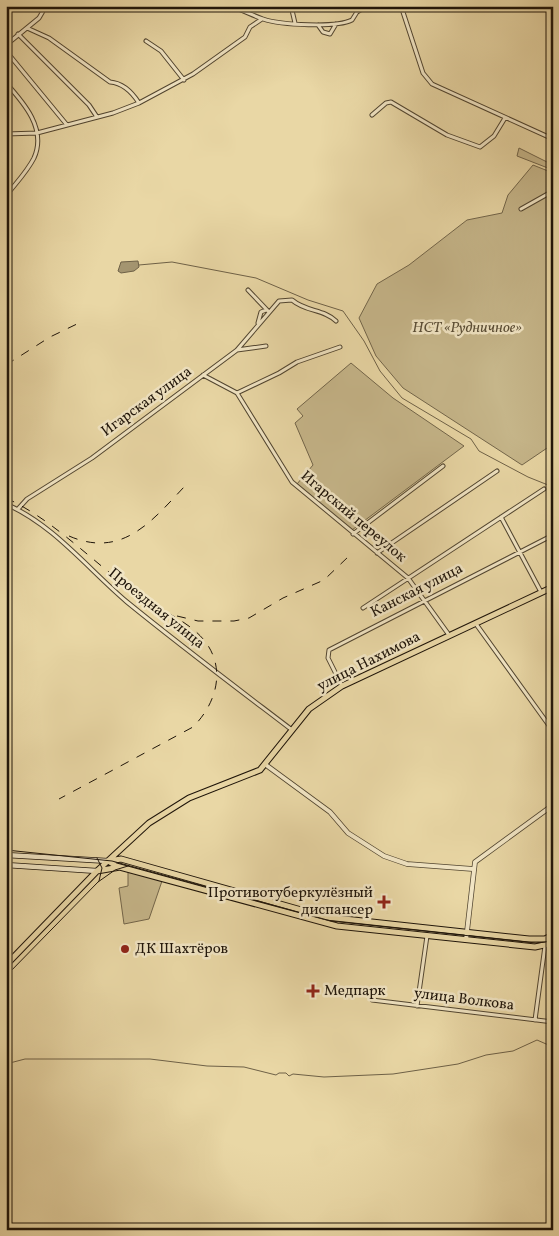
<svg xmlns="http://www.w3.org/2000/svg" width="559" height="1236" font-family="Vollkorn,serif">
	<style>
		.green { fill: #c6b68a; stroke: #72654a }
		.water { fill: #a49570; stroke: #6e6147 }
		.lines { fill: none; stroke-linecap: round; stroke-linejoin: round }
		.stream { stroke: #6e6147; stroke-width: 1 }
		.minor-casing { stroke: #514530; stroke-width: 5 }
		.tertiary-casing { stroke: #514530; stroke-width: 5.5 }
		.secondary-casing { stroke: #1e1409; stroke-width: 6 }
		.primary-casing { stroke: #1e1409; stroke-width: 7 }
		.minor { stroke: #f1e5c4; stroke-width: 3 }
		.tertiary { stroke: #f1e5c4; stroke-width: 4 }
		.secondary { stroke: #f1e5c4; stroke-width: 4.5 }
		.primary { stroke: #e9d7a5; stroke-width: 5 }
		.tram { stroke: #1e1409; stroke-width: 1 }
		.rail { stroke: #1e1409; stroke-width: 1; stroke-dasharray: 9 9; stroke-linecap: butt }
		.poi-dot { fill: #8f2418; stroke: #f1e5c4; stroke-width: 2 }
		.labels { text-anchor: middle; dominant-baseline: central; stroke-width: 5; stroke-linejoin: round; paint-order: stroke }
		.park-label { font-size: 15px; font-style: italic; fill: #594d36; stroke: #f1e5c4 }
		.street-label { font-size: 15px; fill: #1e1409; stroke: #f1e5c4 }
		.poi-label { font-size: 15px; fill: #1e1409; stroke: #f1e5c4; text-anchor: start }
	</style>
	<rect width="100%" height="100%" fill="#e9d7a5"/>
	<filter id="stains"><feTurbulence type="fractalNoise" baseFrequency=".004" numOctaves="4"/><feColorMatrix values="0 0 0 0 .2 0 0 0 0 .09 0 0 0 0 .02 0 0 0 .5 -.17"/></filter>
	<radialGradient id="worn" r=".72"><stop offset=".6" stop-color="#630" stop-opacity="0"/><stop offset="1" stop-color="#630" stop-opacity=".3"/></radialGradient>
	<path class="green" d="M519,148l34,17v5l-36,-14z
		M533,165l20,8v271l-31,21 -119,-77 -27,-32 -17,-38 18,-34 32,-19 58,-45 35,-7 6,-18z
		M351,363l42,35 71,48 -112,84 -55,-46 16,-19 -18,-42 8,-7 -6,-7z
		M128,871l34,10 -13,38 -25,5 -5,-36 9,-2z"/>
	<path class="water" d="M138,261l1,6 -5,4 -13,2 -3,-2 3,-9z"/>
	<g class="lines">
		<path class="stream" d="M139,265l33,-3 84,16 52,22 35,11 21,30 16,30 22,27 69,41 8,12 49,26 25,10
			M6,1064l19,-5h125l57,7 37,1 32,8 3,-2h7l3,3 4,-2 31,3 69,-3 65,-10 28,-9 27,-4 24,-11 16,7"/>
		<g class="minor-casing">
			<path id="minor" d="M229,6c12,3 22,9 34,13 18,6 73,9 89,1l5,-8 10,-6
				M291,6l4,17
				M401,6l22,67 9,11 121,55
				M318,25l5,7 7,2 6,-10
				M27,28l22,10 61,44c13,1 22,10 29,21
				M18,34l71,71 8,12
				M146,41l15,10 23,29
				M6,45l33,-27 7,-12
				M6,51l61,74
				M6,83c18,20 41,46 28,75 -7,14 -19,26 -28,38
				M372,115l14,-12 5,-1 56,33 33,12 14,-11 11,-18
				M6,134l31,-1 76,-20 26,-10 54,-29 52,-37 5,-10 12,-8
				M521,209l32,-18
				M248,290l21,22
				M258,323l3,-11 5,-2
				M237,350l29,-4
				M203,375l34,18 55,89 116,96 41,57
				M237,393l42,-20 18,-11 43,-15
				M6,504c48,21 82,65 121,98 54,44 110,86 165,128
				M18,509l9,-10 65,-41 145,-108 42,-49 13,-1c14,12 32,9 44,21
				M501,517l40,75
				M353,534l90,-68
				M377,553l120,-82
				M363,608l181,-119
				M476,624l77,107
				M342,686l-14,-28 1,-8 224,-115
				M372,1000l181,22
				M417,1006l10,-70
				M535,1020l10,-74"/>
		</g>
		<g class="tertiary-casing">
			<path id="tertiary" d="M266,765l64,47 18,21 36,23 23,8 66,5
				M466,940l9,-78 78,-57"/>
		</g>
		<g class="secondary-casing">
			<path id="secondary" d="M6,855l102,6
				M6,865l91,6"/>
		</g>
		<g class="primary-casing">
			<path id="primary" d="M108,861l8,5 221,60 198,21 18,-4
				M109,861l12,-2 205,58 203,22h16l8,-4
				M97,871l23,-4
				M6,965l91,-94 52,-48 40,-25 71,-28 49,-61 33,-23 211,-99"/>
		</g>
		<use href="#minor" class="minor"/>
		<use href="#tertiary" class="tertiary"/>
		<use href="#secondary" class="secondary"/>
		<use href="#primary" class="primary"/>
		<path class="tram" d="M6,850l106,11 219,60 205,22 10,-1 7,-3
			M98,882l17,-12 13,-4
			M6,976l93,-95 3,-13 -5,-10"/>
		<path class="rail" d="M6,365l44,-28 29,-14
			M6,498c50,23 88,66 133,97 21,16 52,26 68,49 19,28 8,61 -14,83l-134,72
			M69,536c53,23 83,-15 115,-49
			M177,616l21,5h36l15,-3 34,-20 41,-18 24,-23"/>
	</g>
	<g class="poi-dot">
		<path d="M381.5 894.5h5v5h5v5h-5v5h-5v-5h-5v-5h5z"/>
		<circle cx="125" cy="949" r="5"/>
		<path d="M310.5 983.5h5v5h5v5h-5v5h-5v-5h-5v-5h5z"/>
	</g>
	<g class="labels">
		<g class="park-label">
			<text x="467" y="328">НСТ «Рудничное»</text>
		</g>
		<g class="street-label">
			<text transform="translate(147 402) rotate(-36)">Игарская улица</text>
			<text transform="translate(353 517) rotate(40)">Игарский переулок</text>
			<text transform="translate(417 591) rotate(-27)">Канская улица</text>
			<text transform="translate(156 609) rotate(39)">Проездная улица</text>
			<text transform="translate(369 662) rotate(-27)">улица Нахимова</text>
			<text transform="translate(464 1000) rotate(7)">улица Волкова</text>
		</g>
		<g class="poi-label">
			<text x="373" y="893" text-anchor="end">Противотуберкулёзный<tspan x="373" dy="17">диспансер</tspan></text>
			<text x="135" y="949">ДК Шахтёров</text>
			<text x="324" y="991">Медпарк</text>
		</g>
	</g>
	<rect width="559" height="1236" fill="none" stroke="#e9d7a5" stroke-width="25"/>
	<rect x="8" y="8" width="544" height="1221" fill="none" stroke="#1e1409" stroke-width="2.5"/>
	<rect x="12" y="12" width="534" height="1211" fill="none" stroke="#1e1409"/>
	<rect width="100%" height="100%" filter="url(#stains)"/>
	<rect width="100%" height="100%" fill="url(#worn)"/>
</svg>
